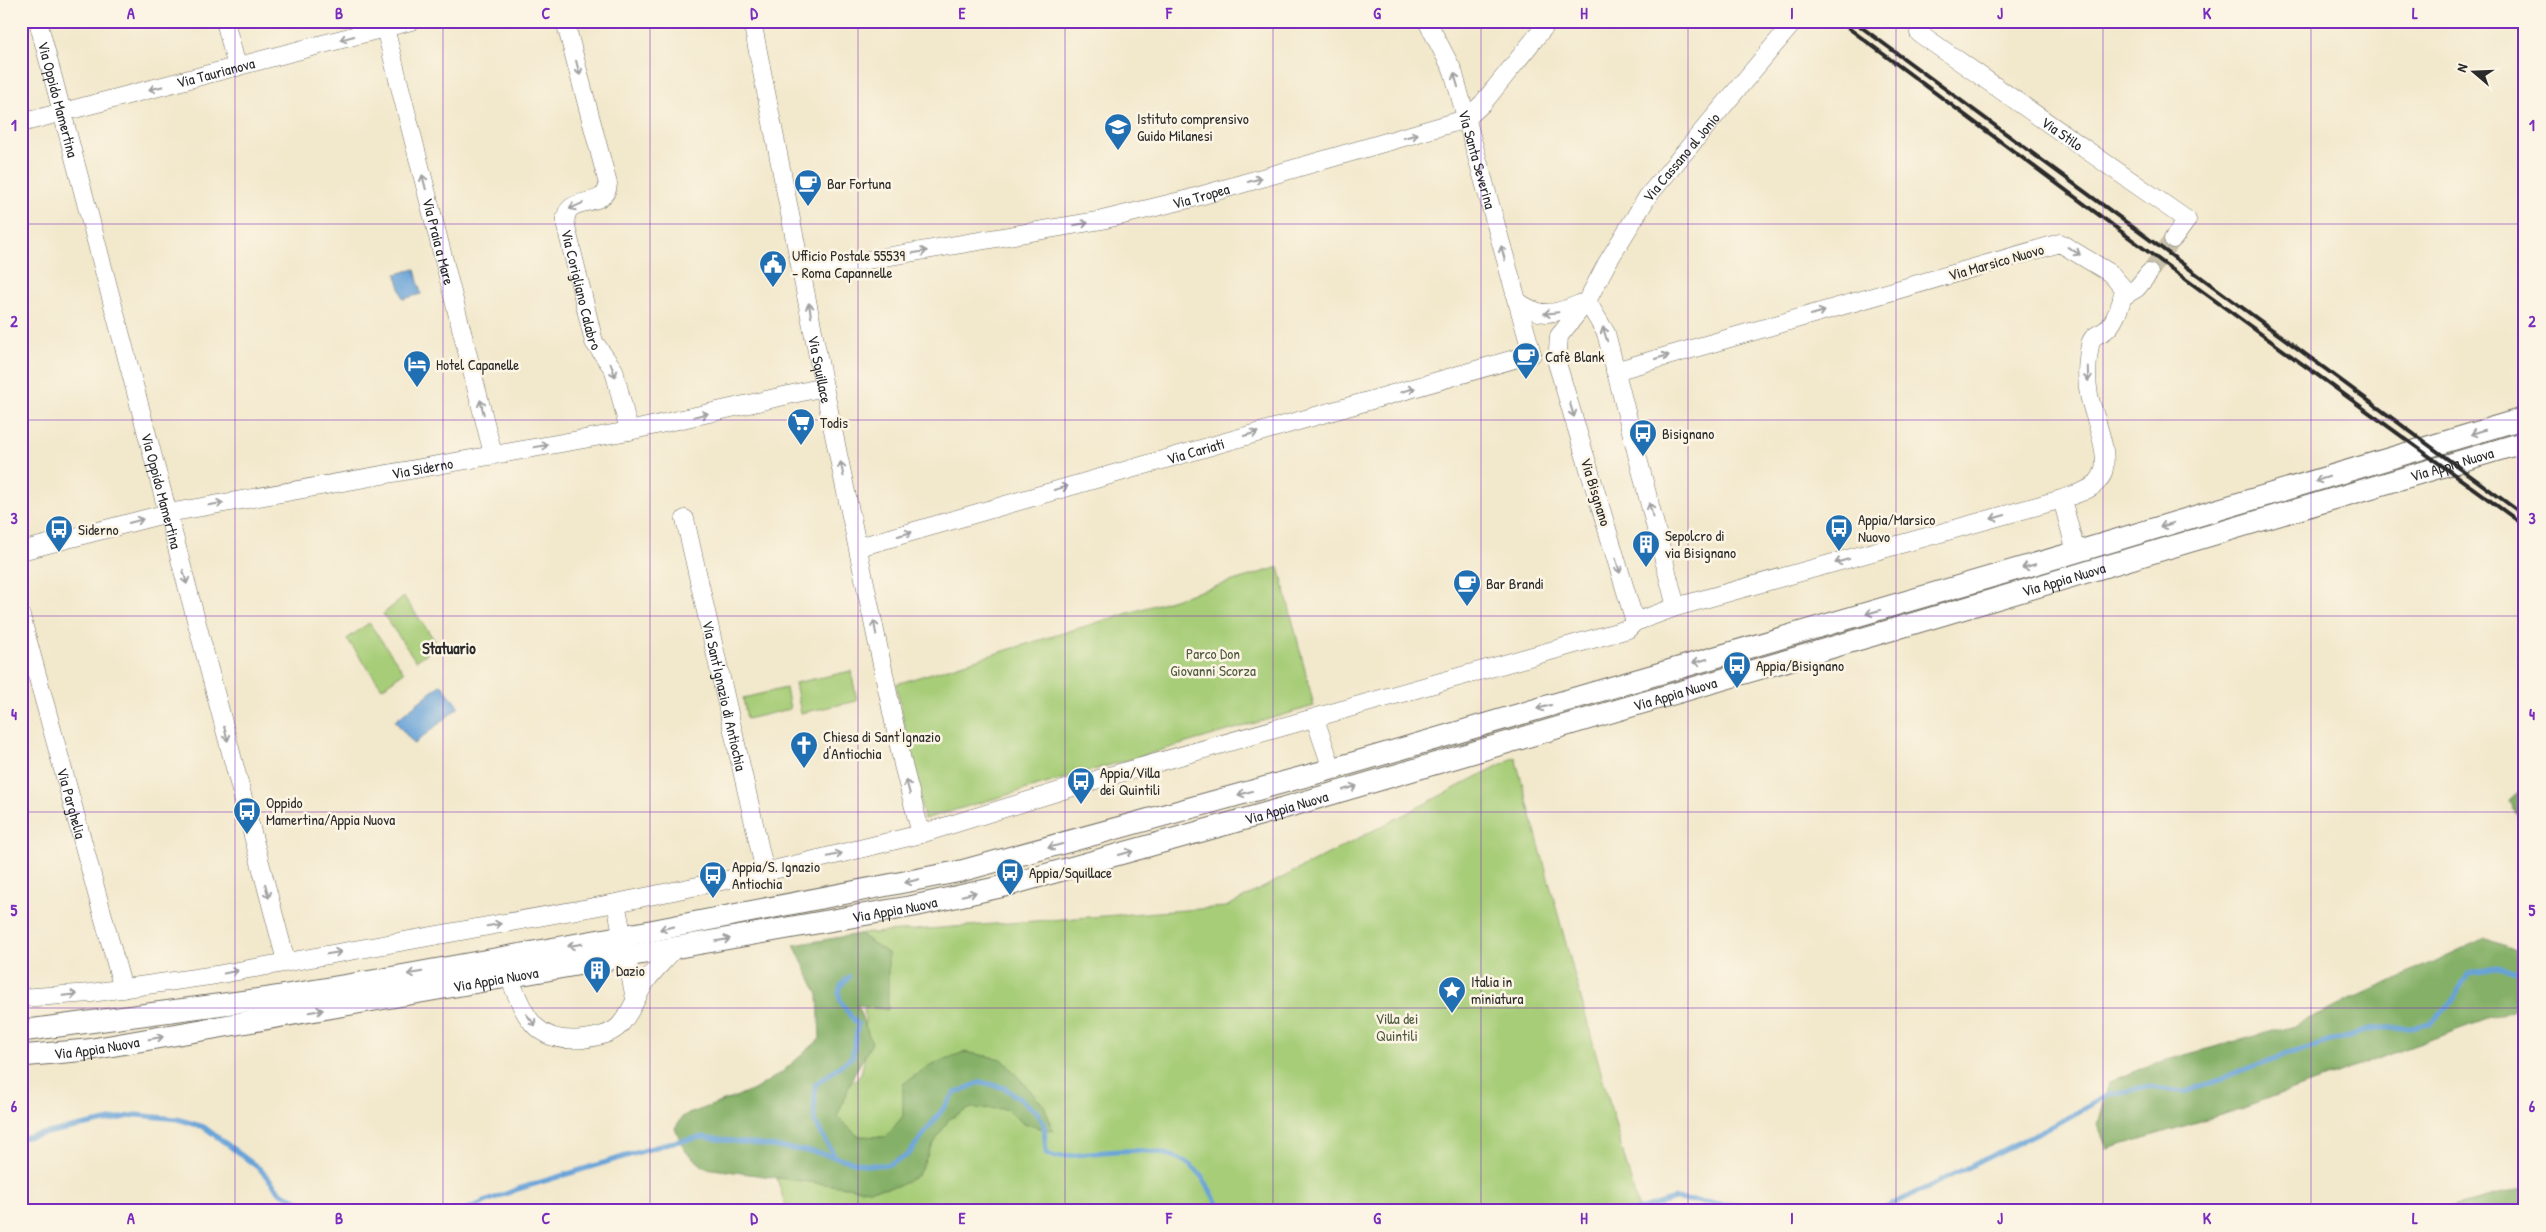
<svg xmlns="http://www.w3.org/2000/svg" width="2546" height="1232" font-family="'Patrick Hand',sans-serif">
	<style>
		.green { fill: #a7cd78; stroke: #697c52 }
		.forest { fill: #85b068; stroke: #586e4a }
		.water { fill: #67a3d8; stroke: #496782 }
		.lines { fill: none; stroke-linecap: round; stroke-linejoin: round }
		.stream { stroke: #67a3d8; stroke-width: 5 }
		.minor-tunnel { stroke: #cac2ac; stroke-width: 18; stroke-dasharray: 18 9; stroke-linecap: butt }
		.minor-casing { stroke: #716d63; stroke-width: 19 }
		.major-casing { stroke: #716d63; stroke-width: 23 }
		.minor { stroke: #fff; stroke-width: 18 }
		.major { stroke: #fff; stroke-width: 21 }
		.rail { stroke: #2b2b2b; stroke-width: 4 }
		.oneway { stroke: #a0a0a0 }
		.grid { fill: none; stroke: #7b2cbf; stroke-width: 1; stroke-opacity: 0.55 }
		.labels { text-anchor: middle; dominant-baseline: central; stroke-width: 5; stroke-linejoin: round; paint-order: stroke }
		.street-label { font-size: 15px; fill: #2b2b2b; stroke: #fcf5e5 }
		.poi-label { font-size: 15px; fill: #2b2b2b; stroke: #fcf5e5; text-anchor: start }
		.park-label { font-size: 15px; fill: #505c42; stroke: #fcf5e5 }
		.neighbourhood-label { font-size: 16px; font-weight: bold; fill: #2b2b2b; stroke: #fcf5e5 }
		.neatline { fill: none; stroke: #7b2cbf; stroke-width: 2 }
		.grid-label { font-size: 16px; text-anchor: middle; font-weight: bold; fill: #7b2cbf }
	</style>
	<rect width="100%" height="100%" fill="#fcf5e5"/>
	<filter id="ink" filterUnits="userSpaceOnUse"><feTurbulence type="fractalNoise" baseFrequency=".02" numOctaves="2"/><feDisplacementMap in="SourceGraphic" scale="10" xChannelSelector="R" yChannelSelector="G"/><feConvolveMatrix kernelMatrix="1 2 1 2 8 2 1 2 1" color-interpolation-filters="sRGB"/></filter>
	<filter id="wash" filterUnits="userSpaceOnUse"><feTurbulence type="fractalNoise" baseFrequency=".0096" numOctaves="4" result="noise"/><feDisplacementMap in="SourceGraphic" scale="20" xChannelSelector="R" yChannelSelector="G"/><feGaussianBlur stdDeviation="1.12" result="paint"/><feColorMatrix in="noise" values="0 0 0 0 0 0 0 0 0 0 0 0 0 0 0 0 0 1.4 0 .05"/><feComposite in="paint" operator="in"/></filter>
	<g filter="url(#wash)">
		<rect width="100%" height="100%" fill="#f2e8cc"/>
		<path class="green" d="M1279,567l35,139 -390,113 -28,-135z
			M404,597l34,48 -22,16 -33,-47z
			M369,623l35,49 -22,16 -35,-49z
			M851,671l6,30 -56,12 -6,-30z
			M786,688l4,21 -43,10 -4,-21z
			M1515,757l124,454h-852l-25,-81 74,-36 25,-19 6,-29 -8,-112 367,-27z"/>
		<path class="forest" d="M2525,786v47l-16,-33z
			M859,934l29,19v57l-31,-5 15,38 -18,31 -17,43 21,19 28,1 17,-21v-32l27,-19 34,-13 38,7 43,48 8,24 -29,-7 -18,-15 -35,-1 -22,11 -18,29 -13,27 -19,11 -31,4 -163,-22 -20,-17 -10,-23 8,-12 71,-26 27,-17 39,-34 -2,-44 -24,-50z
			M2485,938l40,16v51l-284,104 -134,40 -9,-24 11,-43 43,-18 143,-39z
			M2525,1188v23h-88z"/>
		<path class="water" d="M415,269l6,25 -18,5 -7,-25z
			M441,684l18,23 -45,37 -19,-23z"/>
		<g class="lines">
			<path class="stream" d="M21,1138l115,-23 41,4 27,8 56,42 21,24 42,18
				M835,1157l-21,-37 1,-35 37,-28 6,-32c-12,-16 -31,-31 -9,-48
				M461,1211l57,-22 151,-46 34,-6 112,15 51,13h21l21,-10 47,-62 26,-11 24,6 31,23 8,13 2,29 9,4c45,-2 115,-22 147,20 7,10 13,23 19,34
				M1636,1211l39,-12 120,12
				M1879,1211l181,-89 50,-28 39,-7 36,5 102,-38 89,-26h35l19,-5 20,-20 19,-30 29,-7 27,7"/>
		</g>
	</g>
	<g filter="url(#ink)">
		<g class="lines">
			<path class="minor-tunnel" d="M2149,273l24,-34"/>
			<g class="minor-casing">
				<g id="minor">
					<path id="s1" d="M38,21l248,940"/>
					<path d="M225,21l12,46"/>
					<path id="s2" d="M565,21l43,163c-2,29 -47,6 -42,42l28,116 20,28 15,61"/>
					<path id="s3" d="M752,21l72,366 79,378 18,69"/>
					<path id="s4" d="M1427,21l26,50 79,283"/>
					<path id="s5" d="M385,28l108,426"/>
					<path id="s6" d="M1919,33l268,187 -14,19"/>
					<path id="s7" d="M21,123l390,-102"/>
					<path id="s8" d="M803,271l299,-51 87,-21 277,-80 17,-16 66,-82"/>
					<path d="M2122,297l15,-9 12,-15"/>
					<path d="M1516,300c27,21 40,13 69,2"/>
					<path d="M1587,301l19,32 70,274"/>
					<path d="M2062,499l14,53"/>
					<path id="s9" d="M685,519l80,353"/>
					<path id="s10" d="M859,547l673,-193"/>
					<path id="s11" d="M21,551l147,-38 461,-82 195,-44"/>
					<path id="s12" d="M21,616l102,373"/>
					<path id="s13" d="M1635,622l-78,-259 2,-27 28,-35 20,-38 41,-67 143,-171"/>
					<path d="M1315,719l17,50"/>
					<path d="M616,903l19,96"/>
					<path d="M509,977c17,40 25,67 74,62 13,-2 27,-4 36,-13 12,-12 18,-32 28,-46 8,-11 19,-21 28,-32"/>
					<path d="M21,998l70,-5 125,-18 400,-72 149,-31 156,-38 178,-55 529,-150 7,-7 41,-15 386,-108c13,-5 29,-8 37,-19 16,-20 -6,-63 -10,-85 -3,-16 -2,-34 1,-50 2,-12 12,-10 18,-17 8,-8 15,-29 16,-39l-14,-16 -50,-30 -445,128"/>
				</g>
			</g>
			<g class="major-casing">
				<g id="major">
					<path d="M21,1031l241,-32 110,-18 273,-49 316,-61 371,-102 744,-217 449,-134"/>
					<path id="s14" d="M21,1056l66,-6 827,-144 95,-21 254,-71 618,-181 644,-191"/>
				</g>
			</g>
			<use href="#minor" class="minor"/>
			<use href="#major" class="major"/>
			<path class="rail" d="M1839,21l323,241 363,264
				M1853,21l672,495"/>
		</g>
		<defs><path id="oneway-shaft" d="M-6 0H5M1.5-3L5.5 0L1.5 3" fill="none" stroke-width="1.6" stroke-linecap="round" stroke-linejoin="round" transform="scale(1.25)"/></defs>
		<g class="oneway">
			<use href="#oneway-shaft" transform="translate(347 38) rotate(165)"/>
			<use href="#oneway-shaft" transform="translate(578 68) rotate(75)"/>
			<use href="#oneway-shaft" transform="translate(1456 80) rotate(-106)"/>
			<use href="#oneway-shaft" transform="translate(156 88) rotate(166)"/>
			<use href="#oneway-shaft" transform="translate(1411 136) rotate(-16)"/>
			<use href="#oneway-shaft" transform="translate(1255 180) rotate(-16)"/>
			<use href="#oneway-shaft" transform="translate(424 182) rotate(-104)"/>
			<use href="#oneway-shaft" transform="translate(576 206) rotate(156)"/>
			<use href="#oneway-shaft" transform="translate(1081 224) rotate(-10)"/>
			<use href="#oneway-shaft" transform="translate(2074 251) rotate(31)"/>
			<use href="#oneway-shaft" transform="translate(920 252) rotate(-9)"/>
			<use href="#oneway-shaft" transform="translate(1503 253) rotate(-105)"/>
			<use href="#oneway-shaft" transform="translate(810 310) rotate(-100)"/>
			<use href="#oneway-shaft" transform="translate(1551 313) rotate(174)"/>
			<use href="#oneway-shaft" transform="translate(1818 313) rotate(-16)"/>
			<use href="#oneway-shaft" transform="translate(1605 334) rotate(-107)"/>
			<use href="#oneway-shaft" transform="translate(1662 357) rotate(-16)"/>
			<use href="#oneway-shaft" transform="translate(613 370) rotate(70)"/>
			<use href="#oneway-shaft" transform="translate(2088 374) rotate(88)"/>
			<use href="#oneway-shaft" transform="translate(1408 390) rotate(-16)"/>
			<use href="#oneway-shaft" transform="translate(482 407) rotate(-104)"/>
			<use href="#oneway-shaft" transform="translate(1572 410) rotate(73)"/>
			<use href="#oneway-shaft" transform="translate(701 415) rotate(-13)"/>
			<use href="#oneway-shaft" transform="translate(2478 432) rotate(163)"/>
			<use href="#oneway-shaft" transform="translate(1251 434) rotate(-16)"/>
			<use href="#oneway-shaft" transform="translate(541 446) rotate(-10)"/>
			<use href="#oneway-shaft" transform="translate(842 469) rotate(-102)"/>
			<use href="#oneway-shaft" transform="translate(2322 479) rotate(163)"/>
			<use href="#oneway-shaft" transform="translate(1061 488) rotate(-16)"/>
			<use href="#oneway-shaft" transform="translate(216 504) rotate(-10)"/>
			<use href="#oneway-shaft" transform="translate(1651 510) rotate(-104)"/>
			<use href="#oneway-shaft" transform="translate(1998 517) rotate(164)"/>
			<use href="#oneway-shaft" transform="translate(136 521) rotate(-15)"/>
			<use href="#oneway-shaft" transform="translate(2167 525) rotate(163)"/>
			<use href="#oneway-shaft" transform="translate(905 534) rotate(-16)"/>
			<use href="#oneway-shaft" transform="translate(1842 561) rotate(164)"/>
			<use href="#oneway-shaft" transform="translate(1618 566) rotate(73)"/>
			<use href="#oneway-shaft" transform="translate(2029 566) rotate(164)"/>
			<use href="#oneway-shaft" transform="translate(185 577) rotate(75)"/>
			<use href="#oneway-shaft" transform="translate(1873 612) rotate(164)"/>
			<use href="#oneway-shaft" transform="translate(875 628) rotate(-101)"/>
			<use href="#oneway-shaft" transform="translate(1700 661) rotate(164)"/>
			<use href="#oneway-shaft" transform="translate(1544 707) rotate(164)"/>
			<use href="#oneway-shaft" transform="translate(226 734) rotate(75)"/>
			<use href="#oneway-shaft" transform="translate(908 787) rotate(-105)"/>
			<use href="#oneway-shaft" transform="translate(1350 788) rotate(-16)"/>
			<use href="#oneway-shaft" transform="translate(1245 793) rotate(164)"/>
			<use href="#oneway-shaft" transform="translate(1055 846) rotate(165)"/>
			<use href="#oneway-shaft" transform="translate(1126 853) rotate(-16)"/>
			<use href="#oneway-shaft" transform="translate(835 855) rotate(-14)"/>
			<use href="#oneway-shaft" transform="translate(912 881) rotate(166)"/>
			<use href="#oneway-shaft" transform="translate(267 891) rotate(75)"/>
			<use href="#oneway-shaft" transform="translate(969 894) rotate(-13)"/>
			<use href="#oneway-shaft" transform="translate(494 925) rotate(-10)"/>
			<use href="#oneway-shaft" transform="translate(667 928) rotate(169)"/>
			<use href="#oneway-shaft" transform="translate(723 940) rotate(-10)"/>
			<use href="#oneway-shaft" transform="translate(575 945) rotate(170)"/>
			<use href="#oneway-shaft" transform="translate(334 953) rotate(-10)"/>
			<use href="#oneway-shaft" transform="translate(231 972) rotate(-11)"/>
			<use href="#oneway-shaft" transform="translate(415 973) rotate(170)"/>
			<use href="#oneway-shaft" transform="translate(70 995) rotate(-6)"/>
			<use href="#oneway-shaft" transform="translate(316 1011) rotate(-10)"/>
			<use href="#oneway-shaft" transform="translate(531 1020) rotate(51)"/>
			<use href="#oneway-shaft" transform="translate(156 1038) rotate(-10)"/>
		</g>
	</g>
	<path class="grid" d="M235,21v1190M443,21v1190M650,21v1190M858,21v1190M1065,21v1190M1273,21v1190M1481,21v1190M1688,21v1190M1896,21v1190M2103,21v1190M2311,21v1190M21,224h2504M21,420h2504M21,616h2504M21,812h2504M21,1008h2504"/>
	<defs>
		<g id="school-pin" transform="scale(1.4375)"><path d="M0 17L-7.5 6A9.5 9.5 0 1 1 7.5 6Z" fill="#1f6fb2" stroke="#fcf5e5"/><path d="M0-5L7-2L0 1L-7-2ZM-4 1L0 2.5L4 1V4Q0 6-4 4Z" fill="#fff"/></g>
		<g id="cafe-pin" transform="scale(1.4375)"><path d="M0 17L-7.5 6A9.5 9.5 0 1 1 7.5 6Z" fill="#1f6fb2" stroke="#fcf5e5"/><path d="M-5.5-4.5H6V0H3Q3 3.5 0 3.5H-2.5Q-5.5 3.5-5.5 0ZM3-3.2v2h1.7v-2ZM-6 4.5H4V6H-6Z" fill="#fff"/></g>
		<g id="civic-pin" transform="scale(1.4375)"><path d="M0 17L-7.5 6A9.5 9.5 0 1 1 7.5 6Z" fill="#1f6fb2" stroke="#fcf5e5"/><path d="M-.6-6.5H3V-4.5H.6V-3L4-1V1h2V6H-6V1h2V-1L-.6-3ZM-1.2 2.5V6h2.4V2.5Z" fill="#fff"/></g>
		<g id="hotel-pin" transform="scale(1.4375)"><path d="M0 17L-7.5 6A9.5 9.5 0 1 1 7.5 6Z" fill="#1f6fb2" stroke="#fcf5e5"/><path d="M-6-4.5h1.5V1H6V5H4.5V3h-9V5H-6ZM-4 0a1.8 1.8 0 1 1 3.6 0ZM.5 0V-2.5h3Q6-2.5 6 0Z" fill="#fff"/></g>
		<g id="supermarket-pin" transform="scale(1.4375)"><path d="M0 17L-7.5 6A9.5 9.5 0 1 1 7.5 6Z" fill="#1f6fb2" stroke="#fcf5e5"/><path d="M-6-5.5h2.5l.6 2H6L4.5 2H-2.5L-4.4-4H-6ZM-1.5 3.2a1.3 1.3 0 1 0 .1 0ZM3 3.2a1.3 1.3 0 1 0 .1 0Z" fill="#fff"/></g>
		<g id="bus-pin" transform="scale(1.4375)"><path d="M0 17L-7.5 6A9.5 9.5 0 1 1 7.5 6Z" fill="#1f6fb2" stroke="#fcf5e5"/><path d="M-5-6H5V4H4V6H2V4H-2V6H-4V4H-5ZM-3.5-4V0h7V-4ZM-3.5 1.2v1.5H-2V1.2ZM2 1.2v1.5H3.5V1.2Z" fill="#fff"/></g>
		<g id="building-pin" transform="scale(1.4375)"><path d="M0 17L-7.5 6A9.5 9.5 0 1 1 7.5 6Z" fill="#1f6fb2" stroke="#fcf5e5"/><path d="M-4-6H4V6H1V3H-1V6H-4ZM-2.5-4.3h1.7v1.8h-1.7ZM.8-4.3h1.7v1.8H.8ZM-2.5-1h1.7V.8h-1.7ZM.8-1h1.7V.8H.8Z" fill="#fff"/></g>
		<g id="church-pin" transform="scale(1.4375)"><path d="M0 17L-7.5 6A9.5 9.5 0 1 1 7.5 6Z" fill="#1f6fb2" stroke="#fcf5e5"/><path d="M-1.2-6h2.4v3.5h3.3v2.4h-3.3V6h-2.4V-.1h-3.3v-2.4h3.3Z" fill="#fff"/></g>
		<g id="sight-pin" transform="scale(1.4375)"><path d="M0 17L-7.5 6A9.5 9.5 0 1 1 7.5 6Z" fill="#1f6fb2" stroke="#fcf5e5"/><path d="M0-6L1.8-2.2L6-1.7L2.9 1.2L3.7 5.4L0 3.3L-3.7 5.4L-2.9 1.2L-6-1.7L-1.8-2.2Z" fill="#fff"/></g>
	</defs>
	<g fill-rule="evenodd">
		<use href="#school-pin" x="1118" y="127"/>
		<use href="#cafe-pin" x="808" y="183"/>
		<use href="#civic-pin" x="773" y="264"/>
		<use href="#cafe-pin" x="1526" y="356"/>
		<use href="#hotel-pin" x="417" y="364"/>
		<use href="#supermarket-pin" x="801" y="422"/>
		<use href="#bus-pin" x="1643" y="433"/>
		<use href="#bus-pin" x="1839" y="528"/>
		<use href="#bus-pin" x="59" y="529"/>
		<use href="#building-pin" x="1646" y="544"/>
		<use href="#cafe-pin" x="1467" y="583"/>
		<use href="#bus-pin" x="1737" y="665"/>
		<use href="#church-pin" x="804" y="745"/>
		<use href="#bus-pin" x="1081" y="781"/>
		<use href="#bus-pin" x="247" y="811"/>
		<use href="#bus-pin" x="1010" y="872"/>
		<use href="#bus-pin" x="713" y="875"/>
		<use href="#building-pin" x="597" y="970"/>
		<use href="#sight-pin" x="1452" y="990"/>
	</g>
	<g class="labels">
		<g class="street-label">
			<text stroke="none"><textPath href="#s7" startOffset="201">Via Taurianova</textPath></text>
			<text stroke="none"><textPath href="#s1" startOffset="81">Via Oppido Mamertina</textPath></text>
			<text stroke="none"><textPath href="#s6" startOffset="175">Via Stilo</textPath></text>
			<text stroke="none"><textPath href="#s13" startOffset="515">Via Cassano al Jonio</textPath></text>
			<text stroke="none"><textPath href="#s4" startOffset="148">Via Santa Severina</textPath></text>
			<text stroke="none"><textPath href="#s8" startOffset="405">Via Tropea</textPath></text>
			<text stroke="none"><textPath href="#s5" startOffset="220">Via Praia a Mare</textPath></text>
			<text transform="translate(1996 262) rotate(-16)">Via Marsico Nuovo</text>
			<text stroke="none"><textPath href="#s2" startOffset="301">Via Corigliano Calabro</textPath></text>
			<text stroke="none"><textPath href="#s3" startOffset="355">Via Squillace</textPath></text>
			<text stroke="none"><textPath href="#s10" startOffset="350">Via Cariati</textPath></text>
			<text stroke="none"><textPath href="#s14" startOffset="2506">Via Appia Nuova</textPath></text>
			<text stroke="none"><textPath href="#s11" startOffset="410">Via Siderno</textPath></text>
			<text stroke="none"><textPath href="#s1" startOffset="486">Via Oppido Mamertina</textPath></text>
			<text transform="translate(1596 492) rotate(73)">Via Bisgnano</text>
			<text stroke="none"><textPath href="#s14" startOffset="2101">Via Appia Nuova</textPath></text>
			<text stroke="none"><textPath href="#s14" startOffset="1696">Via Appia Nuova</textPath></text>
			<text stroke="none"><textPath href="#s9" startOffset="181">Via Sant'Ignazio di Antiochia</textPath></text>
			<text stroke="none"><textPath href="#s12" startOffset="194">Via Parghelia</textPath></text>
			<text stroke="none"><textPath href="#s14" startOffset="1291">Via Appia Nuova</textPath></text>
			<text stroke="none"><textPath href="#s14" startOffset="886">Via Appia Nuova</textPath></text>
			<text stroke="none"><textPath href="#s14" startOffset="481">Via Appia Nuova</textPath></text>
			<text stroke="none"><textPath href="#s14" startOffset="76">Via Appia Nuova</textPath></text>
		</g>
		<g class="poi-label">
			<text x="1137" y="118">Istituto comprensivo<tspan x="1137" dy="17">Guido Milanesi</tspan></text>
			<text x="827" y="183">Bar Fortuna</text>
			<text x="792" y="255">Ufficio Postale 55539<tspan x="792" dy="17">– Roma Capannelle</tspan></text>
			<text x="1545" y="356">Cafè Blank</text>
			<text x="436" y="364">Hotel Capanelle</text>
			<text x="820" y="422">Todis</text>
			<text x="1662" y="433">Bisignano</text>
			<text x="1858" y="519">Appia/Marsico<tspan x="1858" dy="17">Nuovo</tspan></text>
			<text x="78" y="529">Siderno</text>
			<text x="1665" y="535">Sepolcro di<tspan x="1665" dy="17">via Bisignano</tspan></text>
			<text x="1486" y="583">Bar Brandi</text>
			<text x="1756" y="665">Appia/Bisignano</text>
			<text x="823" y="736">Chiesa di Sant'Ignazio<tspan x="823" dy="17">d'Antiochia</tspan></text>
			<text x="1100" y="772">Appia/Villa<tspan x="1100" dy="17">dei Quintili</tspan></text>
			<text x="266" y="802">Oppido<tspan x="266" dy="17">Mamertina/Appia Nuova</tspan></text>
			<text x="732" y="866">Appia/S. Ignazio<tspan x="732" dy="17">Antiochia</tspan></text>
			<text x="1029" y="872">Appia/Squillace</text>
			<text x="616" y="970">Dazio</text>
			<text x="1471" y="981">Italia in<tspan x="1471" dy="17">miniatura</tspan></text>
		</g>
		<g class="park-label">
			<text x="1213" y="653">Parco Don<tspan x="1213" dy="17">Giovanni Scorza</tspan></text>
			<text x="1397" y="1018">Villa dei<tspan x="1397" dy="17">Quintili</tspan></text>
		</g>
		<g class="neighbourhood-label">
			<text x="449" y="648">Statuario</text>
		</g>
	</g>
	<rect width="2546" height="1232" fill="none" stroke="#fcf5e5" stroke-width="55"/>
	<g transform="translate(2474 72) rotate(289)" stroke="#fcf5e5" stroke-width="4" paint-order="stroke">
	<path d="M0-4L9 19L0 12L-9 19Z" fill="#2b2b2b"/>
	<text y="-8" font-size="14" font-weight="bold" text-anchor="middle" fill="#2b2b2b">N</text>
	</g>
	<rect x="28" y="28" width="2490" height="1176" class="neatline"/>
	<g class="grid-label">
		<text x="131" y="19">A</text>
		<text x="339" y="19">B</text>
		<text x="546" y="19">C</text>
		<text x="754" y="19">D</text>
		<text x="962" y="19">E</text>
		<text x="1169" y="19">F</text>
		<text x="1377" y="19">G</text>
		<text x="1584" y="19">H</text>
		<text x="1792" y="19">I</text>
		<text x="2000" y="19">J</text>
		<text x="2207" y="19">K</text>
		<text x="2415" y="19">L</text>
		<text x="14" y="131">1</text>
		<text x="2532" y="131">1</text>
		<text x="14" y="327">2</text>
		<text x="2532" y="327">2</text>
		<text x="14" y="524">3</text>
		<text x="2532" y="524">3</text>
		<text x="14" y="720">4</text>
		<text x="2532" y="720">4</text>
		<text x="14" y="916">5</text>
		<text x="2532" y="916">5</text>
		<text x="14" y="1112">6</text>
		<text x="2532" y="1112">6</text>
		<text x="131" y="1224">A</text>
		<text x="339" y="1224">B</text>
		<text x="546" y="1224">C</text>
		<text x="754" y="1224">D</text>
		<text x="962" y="1224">E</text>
		<text x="1169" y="1224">F</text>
		<text x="1377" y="1224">G</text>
		<text x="1584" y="1224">H</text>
		<text x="1792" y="1224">I</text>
		<text x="2000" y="1224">J</text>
		<text x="2207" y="1224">K</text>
		<text x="2415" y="1224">L</text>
	</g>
</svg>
